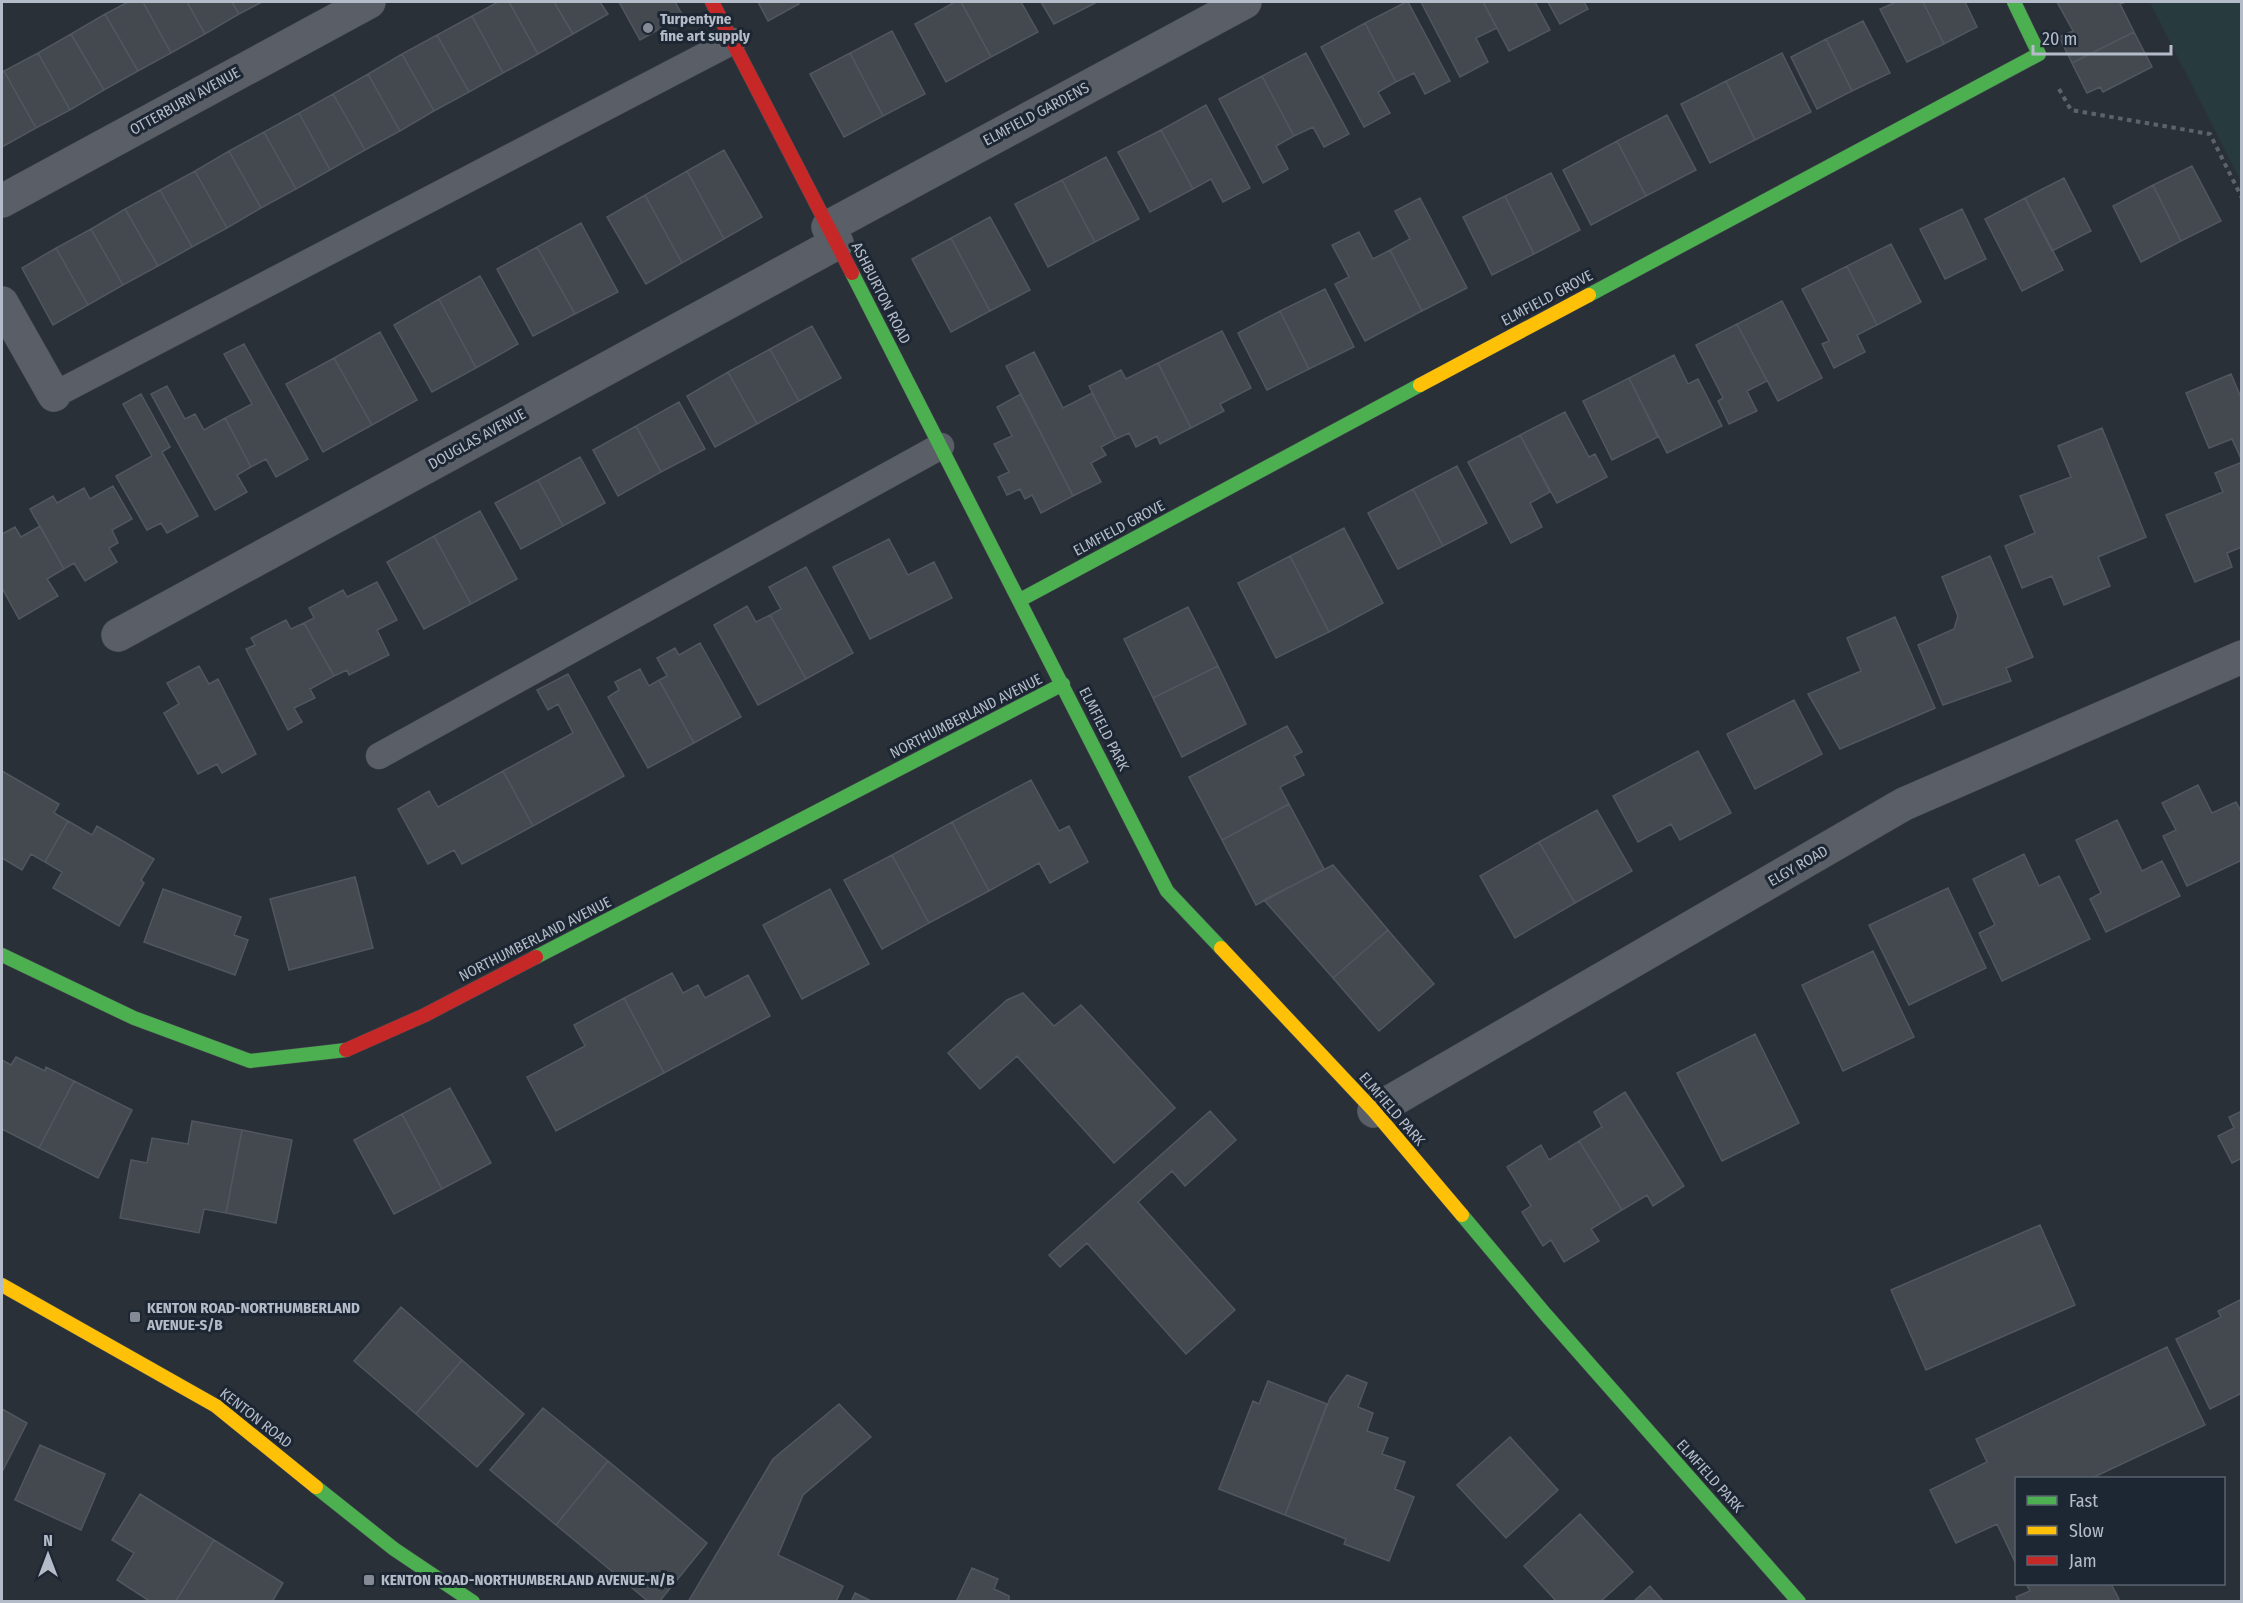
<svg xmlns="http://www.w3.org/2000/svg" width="2243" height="1603" font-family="'Fira Sans Condensed',sans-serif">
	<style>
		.green { fill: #273a3e }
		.building { fill: #444950; stroke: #52575f; stroke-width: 1.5 }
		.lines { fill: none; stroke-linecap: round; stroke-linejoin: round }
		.lane-casing { stroke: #484c53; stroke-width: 27 }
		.street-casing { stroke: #484c53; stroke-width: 34 }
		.fast-casing { stroke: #484c53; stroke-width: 15 }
		.slow-casing { stroke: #484c53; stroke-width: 15 }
		.jam-casing { stroke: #484c53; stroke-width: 15 }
		.path { stroke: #5d636a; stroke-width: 4; stroke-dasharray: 4.5 4.5; stroke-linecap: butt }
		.lane { stroke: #5a5e66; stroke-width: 26 }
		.street { stroke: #5a5e66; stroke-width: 33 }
		.fast { stroke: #4caf50; stroke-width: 14 }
		.slow { stroke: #ffc107; stroke-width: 14 }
		.jam { stroke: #c62828; stroke-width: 14 }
		.poi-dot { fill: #848b96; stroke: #1d2633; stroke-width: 2 }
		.labels { text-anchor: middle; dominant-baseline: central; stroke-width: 6; stroke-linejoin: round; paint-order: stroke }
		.poi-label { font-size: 15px; font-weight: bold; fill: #b4bcc9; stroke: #1d2633; text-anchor: start }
		.street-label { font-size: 15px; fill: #b4bcc9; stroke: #1d2633 }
	</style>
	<rect width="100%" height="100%" fill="#2a3038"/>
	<path class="green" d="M2150,2h91v180z"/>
	<path class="building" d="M128,2h15l28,51 -33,18 -33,-57z
		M143,2h44l18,32 -34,19z
		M187,2h45l7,12 -34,20z
		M232,2h30l-23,12z
		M498,2h11l29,52 -35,19 -31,-57z
		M509,2h45l19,32 -35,20z
		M554,2h46l8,12 -35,20z
		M619,2h56l8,14 -43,24z
		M758,2h40l1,2 -31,17z
		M955,2h6l30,55 -45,25 -31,-58z
		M961,2h60l17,30 -47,25z
		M1041,2h56l-43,22z
		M1406,2h2l42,79 -25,13 -11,-21 -18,9 -31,-59z
		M1421,2h62l14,26 -21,10 12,24 -28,15z
		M1483,2h52l15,28 -41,21z
		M1548,2h36l4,7 -28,15z
		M1896,2h27l21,42 -37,18 -27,-53z
		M1923,2h42l12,25 -33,17z
		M2057,2h69l-6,2 14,28 -62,31 -13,-26 14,-6z
		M105,14l33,57 -34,19 -33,-56z
		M472,16l31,57 -34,19 -32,-57z
		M1863,21l27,52 -38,18 -26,-52z
		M1365,23l31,59 -18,10 12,21 -26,14 -43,-80z
		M892,31l33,63 -42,22 -33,-63z
		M2134,32l18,35 -49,25 -3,-5 -13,6 -15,-30z
		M71,34l33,56 -34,20 -32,-57z
		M437,35l32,57 -35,19 -32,-57z
		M1826,39l26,52 -35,18 -26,-52z
		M38,53l32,57 -34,18 -32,-57z
		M850,53l33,63 -39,21 -34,-63z
		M1306,53l43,81 -25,13 -11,-20 -19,9 -32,-60z
		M1782,53l29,59 -56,28 -29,-59z
		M402,54l32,57 -34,20 -32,-57z
		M4,71l32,57 -34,19v-74z
		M368,74l32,57 -35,19 -32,-56z
		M1262,76l32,60 -18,10 12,23 -25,14 -44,-84z
		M1726,81l29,59 -45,23 -29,-59z
		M333,94l32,56 -35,20 -31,-57z
		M1206,105l44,83 -27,14 -12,-23 -18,10 -32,-59z
		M299,113l31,57 -34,19 -32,-57z
		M1667,115l29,55 -50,26 -29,-55z
		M1161,130l32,59 -43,23 -32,-60z
		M264,132l32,57 -35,19 -32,-57z
		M1617,141l29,55 -55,29 -28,-55z
		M724,150l38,67 -38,22 -37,-68z
		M229,151l32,57 -34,20 -32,-57z
		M1106,157l33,62 -44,23 -33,-62z
		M2192,166l29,55 -40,20 -28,-56z
		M195,171l32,57 -35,19 -32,-57z
		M687,171l37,68 -42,24 -37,-68z
		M1551,173l29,57 -46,24 -29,-58z
		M2064,178l27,53 -39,20 -27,-53z
		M1062,180l33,62 -47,25 -33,-63z
		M2153,185l28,56 -40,21 -28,-56z
		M160,190l32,57 -34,19 -33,-57z
		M645,195l37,68 -36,21 -39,-67z
		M1505,196l29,58 -42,21 -29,-58z
		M1420,198l47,90 -45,23 -32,-61 20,-11 -15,-28z
		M2025,198l38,72 -41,21 -37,-72z
		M125,209l33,57 -35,19 -32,-56z
		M1962,209l24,50 -41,20 -25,-50z
		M990,217l40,73 -40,21 -39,-73z
		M581,223l37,69 -43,22 -38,-67z
		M91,229l32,56 -35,20 -32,-57z
		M1359,232l14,27 17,-9 32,61 -57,30 -30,-57 14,-7 -17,-32z
		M951,238l39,73 -39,21 -39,-73z
		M1891,244l30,58 -44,23 -30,-59z
		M537,247l38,67 -42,22 -36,-67z
		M56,248l32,57 -35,20 -31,-57z
		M1847,266l30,59 -20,10 8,17 -31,16 -12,-24 7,-3 -27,-52z
		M480,276l38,68 -42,24 -37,-69z
		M1325,289l29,58 -45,22 -29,-58z
		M439,299l37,69 -44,24 -38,-67z
		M1782,301l40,77 -44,23 -41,-77z
		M1280,311l29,58 -42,21 -29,-57z
		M1737,324l30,57 -20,10 10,20 -28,13 -11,-23 5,-3 -27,-53z
		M812,326l29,52 -42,23 -29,-52z
		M1222,331l29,57 -31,16 4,7 -33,17 -33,-65z
		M380,332l37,68 -45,25 -38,-67z
		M244,344l64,115 -32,18 -10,-18 -15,8 -26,-49 27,-14 -28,-50z
		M770,349l29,52 -42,23 -29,-52z
		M1034,352l29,56 29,-15 24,46 -15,8 5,8 -15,8 10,19 -28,14 -67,-130z
		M1674,355l14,29 10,-5 24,47 -55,27 -38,-75z
		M334,358l38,67 -49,27 -37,-68z
		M1158,363l33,65 -31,16 -3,-8 -21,11 -7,-14 -13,6 -27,-53 32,-16 5,9z
		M728,372l29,52 -42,23 -28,-51z
		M2231,374l11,26v61l-10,-22 -23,9 -23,-55z
		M1629,378l29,59 -46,23 -29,-59z
		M167,386l18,33 10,-5 9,16 21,-12 26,49 -14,8 10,17 -32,18 -64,-116z
		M141,394l29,53 -8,5 36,64 -31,17 -6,-10 -14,7 -31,-54 36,-20 -29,-52z
		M1021,394l52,102 -32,17 -9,-18 -7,4 -5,-10 -13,6 -9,-18 11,-5 -15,-28 18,-8 -15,-29z
		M679,402l26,47 -44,23 -25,-46z
		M1565,412l24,45 6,-3 12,23 -50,26 -37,-68z
		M636,426l25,46 -43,24 -25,-46z
		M2102,428l44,109 -48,20 12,29 -46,19 -12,-29 -30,12 -17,-42 30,-13 -15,-37 51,-19 -13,-31z
		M1520,435l30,57 -20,11 12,24 -31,16 -43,-81z
		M580,457l25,46 -42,23 -25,-46z
		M2242,462v85l-15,6 5,14 -37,15 -29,-67 57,-23 -8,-19z
		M1457,466l30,57 -44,23 -30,-57z
		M538,480l25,46 -42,23 -26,-46z
		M113,486l19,33 -20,11 6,13 -9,5 8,14 -32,19 -11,-18 -10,6 -34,-60 23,-13 4,7 27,-15 6,11z
		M1413,489l30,57 -45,23 -30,-56z
		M480,511l37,68 -46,25 -37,-68z
		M40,526l24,43 -17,10 11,17 -39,23 -17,-31v-54l13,-7 6,10z
		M1344,528l39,75 -54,29 -39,-76z
		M434,536l37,68 -47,25 -37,-67z
		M889,539l19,36 26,-13 18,36 -82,41 -37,-72z
		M1290,556l39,76 -53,26 -38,-75z
		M1990,556l43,101 -27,11 5,13 -68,24 -25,-60 36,-16 4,-13 -16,-39z
		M806,567l47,86 -47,26 -36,-64 11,-6 -12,-22z
		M377,582l20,38 -20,10 12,25 -40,20 -2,-5 -13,6 -30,-53 10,-5 -5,-10 34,-18 4,7z
		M747,606l9,16 14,-7 36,64 -48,26 -44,-80z
		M1188,607l30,59 -65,32 -29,-59z
		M1895,617l40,91 -95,41 -32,-55 53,-23 -14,-33z
		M286,620l5,9 13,-6 30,53 -24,13 5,9 -21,10 8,14 -14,8 -42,-81 9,-4 -4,-7z
		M700,643l41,74 -47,26 -35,-63 8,-4 -10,-18 18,-10 4,7z
		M199,666l10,18 9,-5 38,75 -34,19 -5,-9 -19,10 -34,-61 15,-9 -12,-21z
		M1218,666l28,58 -64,33 -29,-59z
		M640,669l9,17 10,-6 35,63 -46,25 -40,-71 11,-7 -4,-8z
		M568,674l56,102 -91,50 -30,-55 70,-38 -15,-29 -10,6 -11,-20z
		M1794,700l28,54 -67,35 -28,-55z
		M1287,726l15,26 -8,4 10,19 -24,12 9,17 -67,36 -33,-63z
		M1698,751l33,62 -51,27 -9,-16 -33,18 -25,-46z
		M2,771l57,33 -5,9 14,8 -23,41 -14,-8 -9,16 -20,-12z
		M503,771l30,55 -71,38 -8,-14 -26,14 -30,-55 31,-18 9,16z
		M1031,780l28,51 10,-5 19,36 -38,21 -11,-20 -50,28 -37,-69z
		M2198,785l14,28 24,-11 6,11v47l-55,26 -24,-50 13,-6 -14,-27z
		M1289,804l35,65 -68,36 -34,-65z
		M1597,810l35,61 -57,32 -36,-61z
		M2117,820l25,51 20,-10 18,35 -74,36 -16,-33 11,-6 -25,-53z
		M68,821l24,14 5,-9 57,33 -13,21 3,3 -25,43 -66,-38 9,-16 -17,-10z
		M952,822l37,69 -60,32 -37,-68z
		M1539,842l36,61 -60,35 -35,-62z
		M2024,854l15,32 20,-10 31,63 -88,42 -23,-48 16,-8 -22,-46z
		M892,855l37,68 -47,26 -38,-69z
		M1333,865l55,65 -55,48 -69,-78z
		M355,877l18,71 -84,22 -19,-71z
		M1948,888l38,80 -77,37 -40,-80z
		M163,889l78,28 -7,18 14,5 -13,35 -91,-33z
		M830,889l39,75 -67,35 -39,-74z
		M1388,930l46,54 -55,47 -46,-53z
		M1873,951l41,86 -71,34 -41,-86z
		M672,973l11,20 15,-8 7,13 43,-23 22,41 -106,57 -40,-75z
		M1023,993l31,33 27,-21 94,103 -61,55 -97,-107 -37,33 -32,-36 59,-53z
		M624,998l40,75 -108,58 -29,-54 58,-31 -11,-21z
		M1755,1034l44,89 -77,38 -45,-88z
		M16,1057l29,14 1,-4 28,14 -35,67 -37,-19v-69l9,5z
		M74,1081l58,29 -34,68 -59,-30z
		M450,1088l41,75 -49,26 -40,-75z
		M1625,1092l59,94 -31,20 -6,-11 -25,15 -43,-69 23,-14 -8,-15z
		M1210,1111l26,29 -51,46 -13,-15 -34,31 97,108 -49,44 -99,-111 -27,24 -11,-12z
		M2242,1111v47l-10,5 -14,-27 16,-8 -5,-11z
		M402,1114l40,75 -48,25 -40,-74z
		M192,1121l50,9 -16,83 -22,-4 -5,24 -79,-15 11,-58 16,3 5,-25 36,6z
		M242,1130l50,10 -16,83 -50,-10z
		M1579,1141l43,69 -31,19 8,12 -35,21 -13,-22 -8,6 -21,-34 9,-6 -24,-39 34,-22 8,15z
		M2040,1225l35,80 -149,65 -35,-80z
		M2242,1299v94l-32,16 -34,-70 45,-22 -3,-6z
		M401,1307l61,53 -46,54 -62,-53z
		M2167,1347l38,78 -113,53h-76v86l-19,-40 -41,19 -26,-53 57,-28 -11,-23z
		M462,1360l62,54 -47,53 -61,-53z
		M1347,1375l20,8 -9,24 15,6 -6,18 21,7 -6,16 23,8 -10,27 19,8 -25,64 -45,-17 2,-5 -61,-24 45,-117z
		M1268,1381l59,23 -42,111 -66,-26 34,-88 6,3z
		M839,1404l32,33 -68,58 -25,60 65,31 -7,16h-148l85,-143z
		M543,1408l65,53 -52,64 -66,-55z
		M2,1409l25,14 -25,49z
		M1510,1437l48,53 -52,48 -49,-53z
		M40,1445l65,29 -24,56 -66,-30z
		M608,1461l99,82 -48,59h-10l-93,-77z
		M140,1494l74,46 -39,62h-24l-34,-22 17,-27 -22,-13z
		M1580,1514l53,58 -33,30h-43l-33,-36z
		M214,1540l69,43 -11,19h-97z
		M972,1568l26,11 -4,10 15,7v6h-53z
		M2026,1584h85l8,15 -4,3h-97l-2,-5 14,-6z
		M1650,1586l14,16h-31z
		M855,1593l18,9h-22z"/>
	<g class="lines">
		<g class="lane-casing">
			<path id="lane" d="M54,395l679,-354
				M379,756l562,-310"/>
		</g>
		<g class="street-casing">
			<path id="street" d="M2,201l367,-199
				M828,227l417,-225
				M2,303l52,92
				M118,635l719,-392
				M1374,1111l530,-307 338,-147"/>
		</g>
		<g class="fast-casing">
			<path id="fast" d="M852,273l315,618 54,57
				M1589,295l450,-241 -25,-52
				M1020,600l400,-215
				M2,955l132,63 116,43 96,-11
				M536,957l527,-273
				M1462,1215l84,100 253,287
				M316,1487l78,62 79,53"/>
		</g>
		<g class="slow-casing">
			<path id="slow" d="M1420,385l169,-90
				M1221,948l153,163 88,104
				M2,1285l214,121 100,81"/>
		</g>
		<g class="jam-casing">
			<path id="jam" d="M712,2l140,271
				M346,1050l79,-35 111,-58"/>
		</g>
		<path class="path" d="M2059,89l12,21 139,24 32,64"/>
		<use href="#lane" class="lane"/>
		<use href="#street" class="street"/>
		<use href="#fast" class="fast"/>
		<use href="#slow" class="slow"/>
		<use href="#jam" class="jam"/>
	</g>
	<g class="poi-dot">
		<circle cx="648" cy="28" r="6"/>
		<rect x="129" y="1311" width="12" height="12" rx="3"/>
		<rect x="363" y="1574" width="12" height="12" rx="3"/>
	</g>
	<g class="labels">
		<g class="poi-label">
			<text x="660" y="19">Turpentyne<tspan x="660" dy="17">fine art supply</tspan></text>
			<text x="147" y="1308">KENTON ROAD-NORTHUMBERLAND<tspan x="147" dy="17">AVENUE-S/B</tspan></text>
			<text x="381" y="1580">KENTON ROAD-NORTHUMBERLAND AVENUE-N/B</text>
		</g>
		<g class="street-label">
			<text transform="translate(185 101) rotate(-29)">OTTERBURN AVENUE</text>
			<text transform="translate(1036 114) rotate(-28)">ELMFIELD GARDENS</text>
			<text transform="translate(881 293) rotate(63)">ASHBURTON ROAD</text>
			<text transform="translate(1547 298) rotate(-28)">ELMFIELD GROVE</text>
			<text transform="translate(477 439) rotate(-29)">DOUGLAS AVENUE</text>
			<text transform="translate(1119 528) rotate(-28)">ELMFIELD GROVE</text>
			<text transform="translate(966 716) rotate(-27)">NORTHUMBERLAND AVENUE</text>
			<text transform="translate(1104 729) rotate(63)">ELMFIELD PARK</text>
			<text transform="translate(1798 866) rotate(-30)">ELGY ROAD</text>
			<text transform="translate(535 939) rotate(-27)">NORTHUMBERLAND AVENUE</text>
			<text transform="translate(1392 1109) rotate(49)">ELMFIELD PARK</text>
			<text transform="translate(256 1418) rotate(38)">KENTON ROAD</text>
			<text transform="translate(1710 1476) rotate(48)">ELMFIELD PARK</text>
		</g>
	</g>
	<rect width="2243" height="1603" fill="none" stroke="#b4bcc9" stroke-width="6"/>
	<rect x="2015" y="1477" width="210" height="108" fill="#1d2633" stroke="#59626f" stroke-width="1.5"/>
	<rect x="2027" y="1496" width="30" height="9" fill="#4caf50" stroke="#59626f" stroke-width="1.5"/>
	<text x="2069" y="1507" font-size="18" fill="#b4bcc9">Fast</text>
	<rect x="2027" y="1526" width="30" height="9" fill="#ffc107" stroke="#59626f" stroke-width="1.5"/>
	<text x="2069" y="1537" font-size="18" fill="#b4bcc9">Slow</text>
	<rect x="2027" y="1556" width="30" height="9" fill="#c62828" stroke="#59626f" stroke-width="1.5"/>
	<text x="2069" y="1567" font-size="18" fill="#b4bcc9">Jam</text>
	<g transform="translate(48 1555)" stroke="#1d2633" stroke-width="4.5" paint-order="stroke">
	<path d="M0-4.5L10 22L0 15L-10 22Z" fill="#b4bcc9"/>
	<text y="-9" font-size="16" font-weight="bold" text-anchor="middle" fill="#b4bcc9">N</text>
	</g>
	<path d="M2033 45v9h138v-9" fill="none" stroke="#b4bcc9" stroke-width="3"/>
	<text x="2042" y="45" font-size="18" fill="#b4bcc9" stroke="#1d2633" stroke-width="4.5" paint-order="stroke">20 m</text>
</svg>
